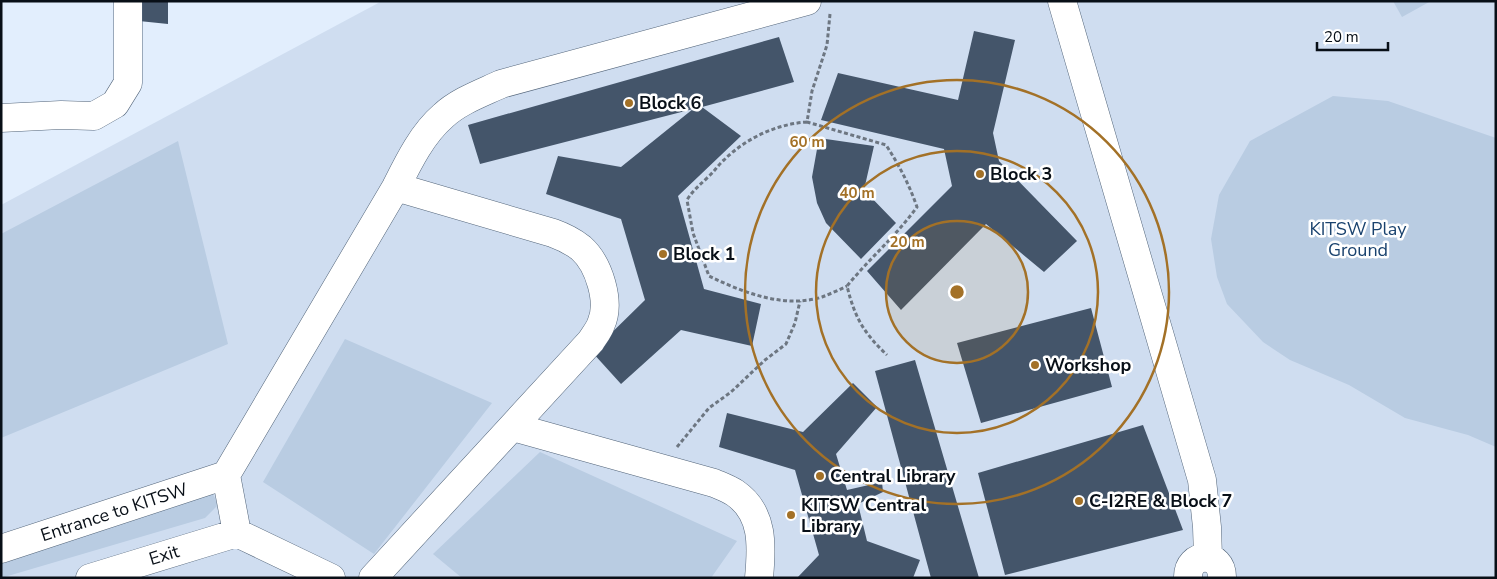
<svg xmlns="http://www.w3.org/2000/svg" width="1497" height="579" font-family="'Nunito Sans',sans-serif">
	<style>
		.built { fill: #cfddf0 }
		.green { fill: #b9cce2 }
		.building { fill: #44556a }
		.lines { fill: none; stroke-linecap: round; stroke-linejoin: round }
		.minor-casing { stroke: #53657a; stroke-width: 29 }
		.path { stroke: #6d7681; stroke-width: 3; stroke-dasharray: 4 2.5; stroke-linecap: butt }
		.minor { stroke: #fff; stroke-width: 28 }
		.ring { fill: none; stroke: #a37127; stroke-width: 2.5 }
		.poi-dot { fill: #a37127; stroke: #fff; stroke-width: 2 }
		.labels { text-anchor: middle; dominant-baseline: central; stroke-width: 5; stroke-linejoin: round; paint-order: stroke }
		.poi-label { font-size: 18px; font-weight: bold; fill: #080f17; stroke: #fff; text-anchor: start }
		.park-label { font-size: 18px; fill: #19426e; stroke: #fff }
		.street-label { font-size: 18px; fill: #080f17; stroke: #fff }
		.centre { fill: #a37127; stroke: #fff; stroke-width: 2.5 }
		.ring-label { font-size: 15px; text-anchor: middle; font-weight: bold; fill: #a37127; stroke: #fff; stroke-width: 5; stroke-linejoin: round; paint-order: stroke }
	</style>
	<rect width="100%" height="100%" fill="#e2eefd"/>
	<path class="built" d="M382,1h1114v577h-1495v-373z"/>
	<path class="green" d="M1393,1h38l-29,16z
		M1333,96l55,5 108,37v309l-28,-12 -63,-17 -56,-33 -59,-25 -27,-18 -36,-38 -10,-27 -6,-38 8,-44 31,-54z
		M178,141l50,203 -227,94v-204z
		M345,339l147,64 -118,151 -111,-72z
		M540,452l197,89 -26,37h-249l-29,-24z
		M212,493l4,7 1,6 -12,12 -204,60v-22z"/>
	<path class="building" d="M138,1h30v23l-29,-3z
		M974,31l41,9 -22,93 6,28 78,80 -33,31 -58,-48 -85,86 -34,-39 85,-85 -8,-37 -123,-29 17,-47 120,27z
		M779,37l15,45 -92,25 39,29 -63,60 26,93 57,15 -9,42 -71,-16 -60,54 -29,-32 53,-52 -24,-81 -75,-25 12,-38 63,11 72,-58 -213,55 -12,-39z
		M819,138l55,8 -10,44 32,33 -35,36 -35,-36 -9,-20 -5,-26z
		M1091,308l21,79 -131,36 -24,-80z
		M915,360l64,218h-48l-56,-207z
		M853,383l24,24 -41,47 11,36 35,-8 1,10 -25,12 9,37 53,19 -7,18h-116l22,-23 -24,-85 -76,-23 8,-34 76,19z
		M1143,425l40,105 -178,45 -27,-102z"/>
	<g class="lines">
		<g class="minor-casing">
			<path id="minor" d="M1062,1l140,479 5,47 1,30
				M1,118l60,-3 33,1 21,-12 13,-21v-82
				M513,427l201,56c7,3 15,6 21,10 29,20 27,53 24,85
				M1,549l225,-74
				M90,578l147,-45
				M331,578l-94,-45 -11,-58 170,-288c12,-24 26,-53 47,-71 16,-15 39,-23 58,-32l306,-83
				M373,578l218,-237c3,-5 8,-11 10,-17 10,-22 -2,-60 -20,-76 -9,-7 -17,-11 -28,-15l-157,-46
				M1188,578c-1,-27 35,-27 34,0"/>
		</g>
		<path class="path" d="M830,14l-3,31 -15,46 -5,31 79,23c13,20 23,39 31,62 -21,29 -48,52 -70,79 8,32 16,46 40,69
			M807,122c-30,2 -61,16 -83,38 -6,5 -10,12 -16,17 -8,8 -15,13 -21,23l6,33 16,43c33,16 75,33 113,21 8,-3 17,-7 25,-11
			M677,447l32,-39 22,-16 34,-32 21,-16 9,-21 5,-22"/>
		<use href="#minor" class="minor"/>
	</g>
	<circle cx="957" cy="292" r="71" fill="#a37127" fill-opacity=".12"/>
	<g class="ring">
		<circle cx="957" cy="292" r="71"/>
		<circle cx="957" cy="292" r="141"/>
		<circle cx="957" cy="292" r="212"/>
	</g>
	<g class="poi-dot">
		<circle cx="629" cy="103" r="5"/>
		<circle cx="980" cy="174" r="5"/>
		<circle cx="663" cy="254" r="5"/>
		<circle cx="1035" cy="365" r="5"/>
		<circle cx="820" cy="476" r="5"/>
		<circle cx="1079" cy="501" r="5"/>
		<circle cx="791" cy="515" r="5"/>
	</g>
	<g class="labels">
		<g class="poi-label">
			<text x="639" y="103">Block 6</text>
			<text x="990" y="174">Block 3</text>
			<text x="673" y="254">Block 1</text>
			<text x="1045" y="365">Workshop</text>
			<text x="830" y="476">Central Library</text>
			<text x="1089" y="501">C-I2RE &amp; Block 7</text>
			<text x="801" y="505">KITSW Central<tspan x="801" dy="21">Library</tspan></text>
		</g>
		<g class="park-label">
			<text x="1358" y="229">KITSW Play<tspan x="1358" dy="21">Ground</tspan></text>
		</g>
		<g class="street-label">
			<text transform="translate(114 512) rotate(-18)">Entrance to KITSW</text>
			<text transform="translate(164 555) rotate(-17)">Exit</text>
		</g>
	</g>
	<circle cx="957" cy="292" r="8" class="centre"/>
	<g class="ring-label">
		<text x="807" y="147">60 m</text>
		<text x="857" y="198">40 m</text>
		<text x="907" y="247">20 m</text>
	</g>
	<rect width="1497" height="579" fill="none" stroke="#080f17" stroke-width="5"/>
	<path d="M1317 42v8h71v-8" fill="none" stroke="#080f17" stroke-width="2.5"/>
	<text x="1324" y="42" font-size="15" fill="#080f17" stroke="#ffffff" stroke-width="4" paint-order="stroke">20 m</text>
</svg>
